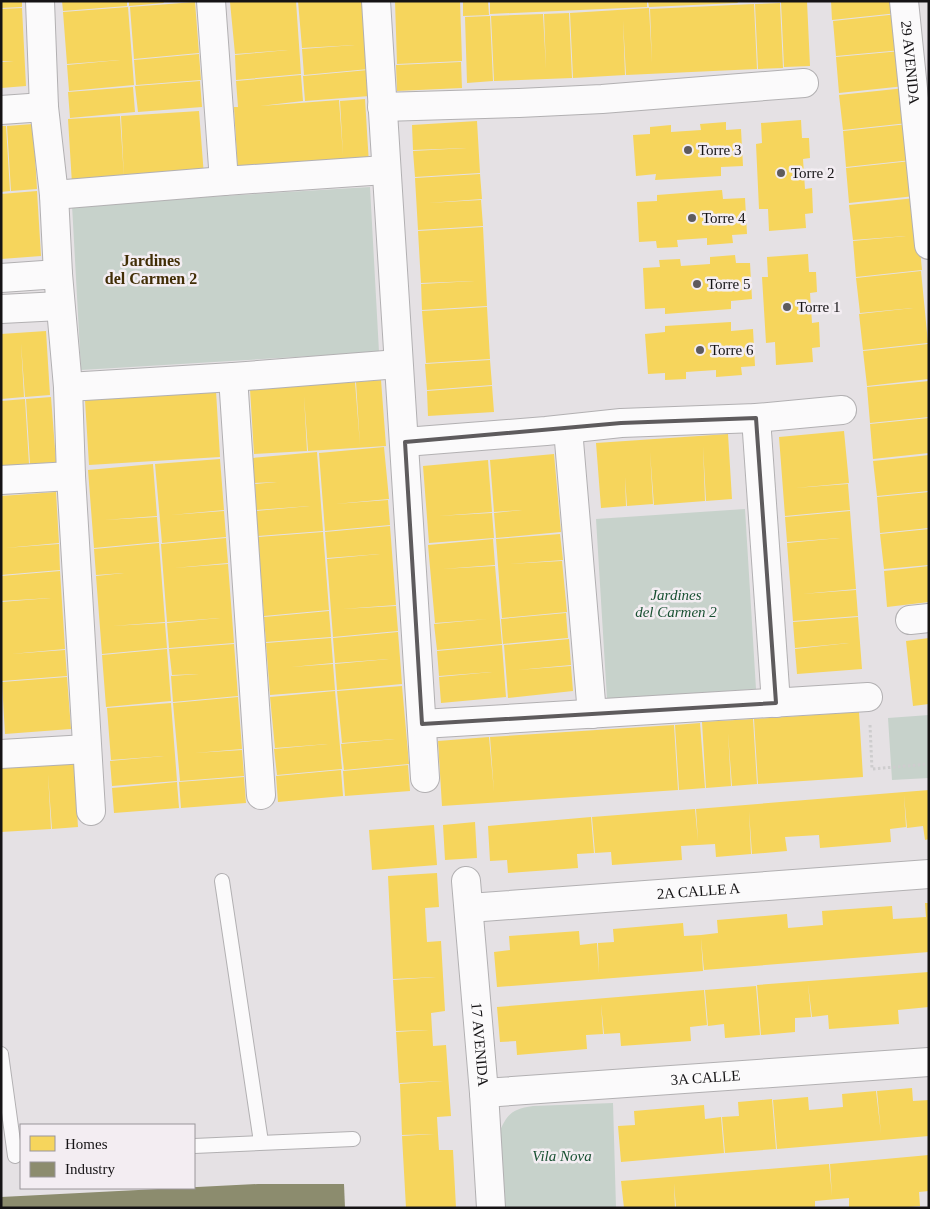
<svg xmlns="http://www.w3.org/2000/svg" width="930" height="1209" font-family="'Times New Roman',serif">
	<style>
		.green { fill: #c7d2cb }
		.homes { fill: #f6d55c }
		.industry { fill: #8c8c6e }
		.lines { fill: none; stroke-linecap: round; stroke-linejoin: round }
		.lane-casing { stroke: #b2b0b2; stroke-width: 16 }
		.street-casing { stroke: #b2b0b2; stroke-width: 30 }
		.path { stroke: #cecdce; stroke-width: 3; stroke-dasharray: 2.5 2.5; stroke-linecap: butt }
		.lane { stroke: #fbfafb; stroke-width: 14 }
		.street { stroke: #fbfafb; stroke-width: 28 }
		.marked { fill: none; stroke: #5e5b5d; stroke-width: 4; stroke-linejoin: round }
		.poi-dot { fill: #5e5b5d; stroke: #f3edf2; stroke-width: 2 }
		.labels { text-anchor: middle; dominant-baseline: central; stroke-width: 5; stroke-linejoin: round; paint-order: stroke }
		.street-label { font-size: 15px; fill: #151315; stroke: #f3edf2 }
		.poi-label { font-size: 15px; fill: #151315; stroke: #f3edf2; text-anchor: start }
		.park-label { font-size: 15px; font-style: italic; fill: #185032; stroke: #f3edf2 }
		.neighbourhood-label { font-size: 16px; font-weight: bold; fill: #412d05; stroke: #f3edf2 }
	</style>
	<rect width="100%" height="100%" fill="#e5e1e4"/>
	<path class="green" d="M370,187l9,165 -298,18 -9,-165z
		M745,509l11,180 -149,10 -11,-180z
		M929,715v63l-37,2 -4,-62z
		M613,1103l3,105h-113l-4,-75c8,-19 13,-24 34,-27z"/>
	<path class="homes" d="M1,1h21v6l-21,1z
		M62,1h65v5l-64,5z
		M129,1h34l1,2 -35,3z
		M240,1h56l5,73 -65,6 -1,-25 53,-5 -53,4 -5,-52z
		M298,1h65l6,68 -65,6 -2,-26 53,-4 -53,3z
		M395,1h65l2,60 -65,3z
		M463,1h25l1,14 -26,1z
		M490,1h157v6l-157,7z
		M648,1h89l1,2 -89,4z
		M807,1l3,65 -26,1 -3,-65z
		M831,1h66l1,12 -66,7z
		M195,2l4,51 -65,6 -4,-52z
		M780,3l3,65 -25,1 -3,-65z
		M754,4l3,65 -131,6 -3,-55 2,55 -52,3 -3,-65 79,-5 3,55 -2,-54z
		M128,7l6,78 -65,6 -2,-26 53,-5 -53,4 -4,-52z
		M22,8l4,78 -25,2v-26l13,-1h-13v-52z
		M569,13l3,65 -78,3 -3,-65 52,-2 3,55 -2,-55z
		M898,14l4,36 -66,6 -3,-35z
		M490,16l3,65 -26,2 -2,-66z
		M901,51l4,35 -66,7 -3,-36z
		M199,54l2,26 -65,5 -2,-25z
		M461,62l1,26 -65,3 -1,-26z
		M368,70l2,26 -65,5 -2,-25z
		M301,75l2,26 -43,5 79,-6 4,55 -3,-54 25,-2 4,65 -131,8 -4,-65h4l-2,-26z
		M200,81l2,26 -64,5 -3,-26z
		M133,87l2,25 -65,6 -2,-26z
		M905,88l3,35 -65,7 -4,-35z
		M199,111l5,65 -132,8 -4,-65 52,-3 4,62 -3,-62z
		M801,120l1,18h7l1,20 -7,1 2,30 7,-1 1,25 -8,1 1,14 -37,3 -1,-22h-9l-3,-65 6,-1 -1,-20z
		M477,121l3,52 -65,4 -2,-26 54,-3 -54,2 -1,-25z
		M726,122v8l15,-1 2,37 -22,1v9l-66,4 1,-6 -20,2 -3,-41 17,-1v-7l21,-2v7l30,-2 -1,-6z
		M33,124l4,65 -26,2 -4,-65z
		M908,124l4,36 -66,7 -3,-36z
		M1,126h5l4,65 -9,1z
		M911,161l4,35 -66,7 -3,-35z
		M480,174l2,25 -54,4 53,-3 2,26 -65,4 -3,-52z
		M722,190l1,9 22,-1 2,36 -15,1 1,8 -26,2v-7l-30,2 1,7 -21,1 -1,-7 -17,1 -2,-40 20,-1v-6z
		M37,191l4,65 -40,3v-65z
		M915,198l7,72 -66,7 -3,-36 53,-5 -53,4 -4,-35z
		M483,227l4,79 -65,4 -1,-26 54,-3 -54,2 -3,-52z
		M808,254l1,18h7l1,20 -7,1 2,30 7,-1 1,25 -8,1 1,14 -37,3 -1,-23 -9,1 -4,-66h6l-1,-20z
		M735,255l1,8h14l2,36 -21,2v8l-66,5v-6l-20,1 -2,-41 17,-1 -1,-7 21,-1 1,7 29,-2v-7z
		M921,271l7,72 -65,7 -4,-36 54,-6 -53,5 -4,-35z
		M487,307l3,52 -64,4 -4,-52z
		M731,322v9l22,-2 2,37 -14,1 1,8 -26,2v-7l-30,2v7l-21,1v-7l-17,1 -3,-40 20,-2v-6z
		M46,331l4,64 -25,2 -4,-54 3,54 -23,2v-65z
		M928,344l1,35 -62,7 -4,-35z
		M490,360l2,25 -65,5 -2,-26z
		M381,380l5,66 -78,5 -4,-55 3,55 -53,3 -4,-65 105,-7 5,63 -4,-63z
		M929,381v36l-59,6 -3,-36z
		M492,386l2,26 -66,4 -1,-25z
		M216,391l4,66 -131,8 -4,-65z
		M51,397l5,65 -26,2 -4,-65z
		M25,399l4,65 -28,2v-65z
		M929,418v35l-56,6 -3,-35z
		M844,431l5,52 -54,5 53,-4 2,26 -65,6 -6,-79z
		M728,434l4,65 -26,2 -3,-55 2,55 -51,4 -4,-53 3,52 -26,2 -2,-29 1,29 -25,2 -5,-65z
		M384,447l5,52 -54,5 53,-4 2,25 -65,6 -6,-78z
		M317,452l6,79 -65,5 -2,-25 54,-5 -54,4 -1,-26 22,-2 -23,1 -2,-25z
		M554,454l7,78 -65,6 -2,-25 28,-3 -28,2 -4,-52z
		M929,455v36l-52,5 -4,-35z
		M220,459l4,51 -53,5 53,-4 2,26 -64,6 -7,-79z
		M488,460l4,52 -54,4 54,-3 2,25 -65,5 -6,-77z
		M153,464l4,52 -53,4 53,-3 2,25 -65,6 -6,-78z
		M56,492l3,51 -54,5 54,-4 1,26 -59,5v-79z
		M929,492v36l-49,5 -3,-36z
		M850,511l6,78 -54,5 54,-4 2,26 -65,5 -6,-78 53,-5 -53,4 -2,-25z
		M390,526l6,79 -54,4 54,-3 2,25 -65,6 -6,-78 53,-5 -53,4 -2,-26z
		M929,529v36l-45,4 -4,-35z
		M323,532l6,78 -65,6 -6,-79z
		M560,534l3,26 -54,4 53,-3 5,51 -65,6 -6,-79z
		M226,538l2,25 -54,5 54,-4 6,79 -65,5 -2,-25 53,-5 -53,4 -6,-78z
		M493,539l2,26 -53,4 53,-3 7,78 -65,6 -3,-26 54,-5 -53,4 -7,-78z
		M159,543l6,79 -53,4 53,-3 2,25 -65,6 -6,-78 28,-3 -28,2 -2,-26z
		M929,566v36l-42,5 -3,-36z
		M60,571l5,78 -54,5 54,-4 2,26 -65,5 -1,-79 50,-4 -50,3v-25z
		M329,611l2,26 -65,5 -2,-25z
		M566,613l2,25 -65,6 -2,-25z
		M858,617l4,52 -65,5 -2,-25 54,-6 -54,5 -2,-26z
		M398,632l4,52 -65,6 -2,-26 54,-5 -54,4 -2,-25z
		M331,638l2,25 -42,4 42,-3 2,26 -65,5 -4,-52z
		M929,638v66l-16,2 -7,-65z
		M569,639l2,26 -54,5 54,-4 2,25 -65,7 -4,-53z
		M234,644l4,52 -65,6 -2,-26 28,-2 -27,1 -3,-26z
		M502,645l4,52 -65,6 -2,-26 53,-5 -53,4 -2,-25z
		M167,649l4,52 -65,6 -4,-52z
		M67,677l4,52 -66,5 -3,-52z
		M402,686l7,78 -65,6 -3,-26 54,-5 -53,4 -5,-52z
		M335,691l7,78 -65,6 -3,-26 54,-5 -53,4 -5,-51z
		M238,697l4,52 -47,4 47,-3 2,26 -64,5 -7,-78z
		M171,703l6,78 -65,5 -2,-25 54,-5 -53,4 -4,-52z
		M859,712l4,65 -105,7 -4,-65z
		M753,719l4,65 -25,2 -4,-53 3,53 -25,2 -4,-66z
		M700,723l5,65 -26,2 -4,-65z
		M674,725l4,65 -236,16 -4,-65 51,-4 5,55 -4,-55z
		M74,762l4,65 -26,2 -4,-55 3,55 -50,3v-65z
		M408,765l2,26 -65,5 -2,-25z
		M341,770l2,26 -65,6 -2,-26z
		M244,777l2,26 -65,5 -2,-26z
		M177,782l2,26 -65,5 -2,-25z
		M929,790v49l-4,1 -2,-14 -16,2 -3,-33 2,32 -16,2 1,13 -71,6 -1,-13 -34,2 2,14 -35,3 -3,-43 2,43 -35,3 -1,-13 -34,2 1,14 -70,5 -1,-13 -16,1 -3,-36 103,-8 3,32 -2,-32z
		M591,817l3,36 -17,1 1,14 -70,5 -1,-13 -17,1 -2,-35z
		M475,822l2,36 -32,2 -2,-35z
		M434,825l3,40 -65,5 -3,-40z
		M437,873l2,34 -14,1 1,18 1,16 14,-1 4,70 -14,2 2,33 13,-1 5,71 -14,1 1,17 1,16h14l3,58h-50l-4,-72 32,-2 -32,1 -2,-51 43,-3 -44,2 -3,-51 33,-2 -33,1 -3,-51 43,-3 -43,2 -5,-103z
		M925,903h4v49l-225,18 -3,-32 2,33 -206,16 -3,-35 16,-2 -1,-14 70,-5 1,14 17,-2 2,31 -1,-31 16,-1 -1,-13 70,-6 1,13 17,-1 17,-2 -1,-13 70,-6 1,14 35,-3 -1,-14 70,-5 1,13 33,-2z
		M929,972v35l-31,3 1,14 -70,5 -1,-14 -16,2 -4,-33 3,33 -16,1v14l-34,3 -4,-50z
		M756,986l4,49 -35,3 -1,-14 -16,2 -3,-36z
		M704,990l3,35 -17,2 1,14 -70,5 -1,-13 -16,1 -3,-30 2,30 -17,1 1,14 -70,6 -1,-14 -16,1 -3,-35z
		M912,1088l1,13 16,-1v36l-152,13 -4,-49 35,-3 1,13 34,-3 -1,-13 34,-3 5,43 -4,-43z
		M772,1099l4,50 -51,4 -3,-36 17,-1 -1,-14z
		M704,1105l1,14 16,-2 3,36 -103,9 -3,-36 17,-1 -1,-14z
		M929,1155v36l-10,1 1,14 -23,2h-48v-10l-34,3v7h-139l-2,-25 1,25h-51l-3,-27 208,-17 3,32 -2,-32z"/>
	<path class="industry" d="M258,1184h86l1,24h-344v-11z"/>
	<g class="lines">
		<g class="lane-casing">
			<path id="lane" d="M222,881l39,261
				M1,1054l14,102
				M194,1146l159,-7"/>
		</g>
		<g class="street-casing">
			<g id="street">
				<path d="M40,1l4,106 10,88 4,79 10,113 3,89 20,335"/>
				<path d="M211,1l13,180"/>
				<path d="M376,1l49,777"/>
				<path id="s1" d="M904,1l25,244"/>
				<path d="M382,107l137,-4 83,-4 202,-16"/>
				<path d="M1,110l43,-3"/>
				<path d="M54,195l170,-14 161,-11"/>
				<path d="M1,278l57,-4"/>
				<path d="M1,309l59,-3"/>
				<path d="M233,377l28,418"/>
				<path d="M68,387l165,-10 165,-13"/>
				<path d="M756,418l20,285"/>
				<path d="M568,429l24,285"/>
				<path d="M405,442l141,-11 75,-8 135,-5 86,-8"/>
				<path d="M1,480l70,-4"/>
				<path d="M910,620l19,-2"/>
				<path d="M422,724l446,-27"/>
				<path d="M1,754l86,-5"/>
				<path id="s2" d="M466,881l18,212 7,115"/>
				<path id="s3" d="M469,908l460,-34"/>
				<path id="s4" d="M484,1093l445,-31"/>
			</g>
		</g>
		<path class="path" d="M870,725l2,44 57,-5"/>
		<use href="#lane" class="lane"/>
		<use href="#street" class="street"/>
	</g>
	<path class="marked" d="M756,418l20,285 -354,21 -17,-282 216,-19z"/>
	<g class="poi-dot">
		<circle cx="688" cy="150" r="5"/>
		<circle cx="781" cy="173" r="5"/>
		<circle cx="692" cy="218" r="5"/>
		<circle cx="697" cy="284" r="5"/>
		<circle cx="787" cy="307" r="5"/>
		<circle cx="700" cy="350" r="5"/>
	</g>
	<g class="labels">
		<g class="street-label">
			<text stroke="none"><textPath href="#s1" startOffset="62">29 AVENIDA</textPath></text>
			<text stroke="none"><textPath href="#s3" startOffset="230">2A CALLE A</textPath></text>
			<text stroke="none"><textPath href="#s2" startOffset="164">17 AVENIDA</textPath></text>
			<text stroke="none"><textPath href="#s4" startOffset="222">3A CALLE</textPath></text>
		</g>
		<g class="poi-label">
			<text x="698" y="150">Torre 3</text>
			<text x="791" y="173">Torre 2</text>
			<text x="702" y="218">Torre 4</text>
			<text x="707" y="284">Torre 5</text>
			<text x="797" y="307">Torre 1</text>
			<text x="710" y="350">Torre 6</text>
		</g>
		<g class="park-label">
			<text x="676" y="595">Jardines<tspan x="676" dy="17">del Carmen 2</tspan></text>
			<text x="562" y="1156">Vila Nova</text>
		</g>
		<g class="neighbourhood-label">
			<text x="151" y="260">Jardines<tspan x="151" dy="18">del Carmen 2</tspan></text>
		</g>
	</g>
	<rect width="930" height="1209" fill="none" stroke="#151315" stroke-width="5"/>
	<rect x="20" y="1124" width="175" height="65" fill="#f3edf2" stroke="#9a969a"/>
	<rect x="30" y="1136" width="25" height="15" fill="#f6d55c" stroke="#9a969a"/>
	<text x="65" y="1149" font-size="15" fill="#151315">Homes</text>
	<rect x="30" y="1162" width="25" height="15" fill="#8c8c6e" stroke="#9a969a"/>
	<text x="65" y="1174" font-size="15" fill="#151315">Industry</text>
</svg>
